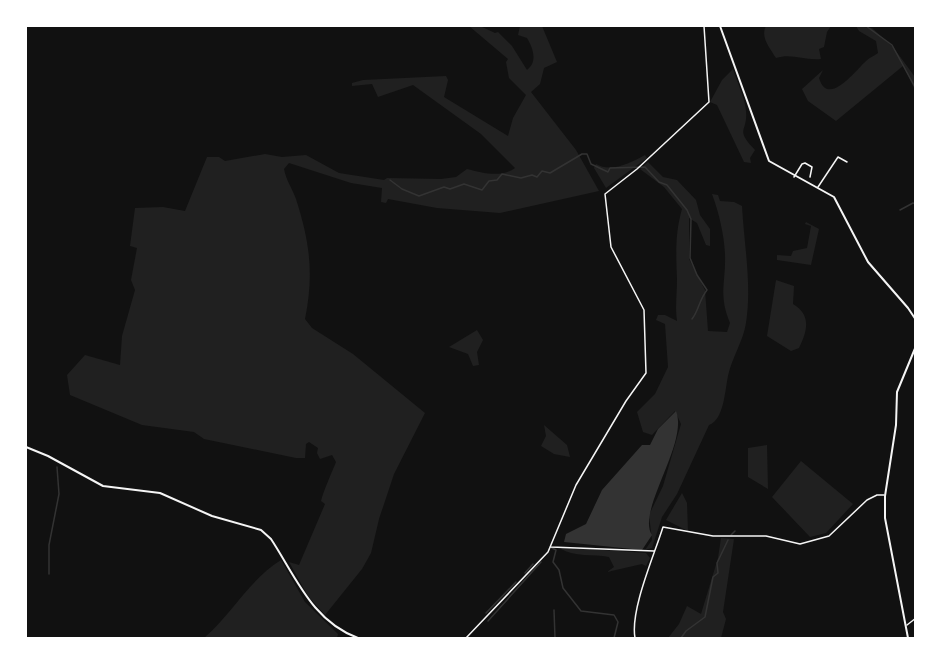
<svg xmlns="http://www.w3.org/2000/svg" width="941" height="664" font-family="Raleway,sans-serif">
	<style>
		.green { fill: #202020 }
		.water { fill: #333 }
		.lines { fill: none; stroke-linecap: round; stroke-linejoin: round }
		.stream { stroke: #333; stroke-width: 1.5 }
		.minor { stroke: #f5f5f5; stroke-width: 1.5 }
		.tertiary { stroke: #f5f5f5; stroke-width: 2 }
	</style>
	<rect width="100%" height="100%" fill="#111"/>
	<path class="green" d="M469,26h11l15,7 3,-1 14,14 15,24c11,-8 6,-22 0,-32l-9,-3 2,-9h22l15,36 -13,6 -4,16 -9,8 45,58 23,41 -99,22 -63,-5 -49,-9 -2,4 -5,-1 1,-14 -31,-5 -62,-20 -5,6c2,11 8,19 12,30 14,44 18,75 9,120l7,9 41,26 72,59 -31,61 -15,45 -8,34 -9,16 -37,46 -17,-19 -19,-34 10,3 26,-61 -4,-3c2,-9 11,-29 15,-39l-4,-7 -12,4 -3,-6 1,-5 -9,-6 -3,2 -1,14h-9l-92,-19 -10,-7 -52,-7 -72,-30 -3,-20 18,-20 35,10 2,-29 13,-46 -4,-10 6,-32 -7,-2 5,-38 28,-1 22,4 22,-54h12l6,4 40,-7 17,3 24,-2 33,18 45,7 3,-2 54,1 15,-2 11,-8c15,4 35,9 48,-1l-34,-34 -68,-49 -35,12 -6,-13 -20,2v-3l11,-3 83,-4 2,4 -4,17 64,39 5,-18 13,-23 -17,-17 -3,-16 2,-3z
		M766,26h65l-4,6 -3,15 -5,2 2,10c-16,2 -29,-6 -45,-1 -6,-10 -16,-21 -10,-32z
		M856,26l16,2 21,19 22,30v13l-12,-24 -67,55 -28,-20 -6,-12 21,-19 -4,8c9,30 37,-8 47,-17 4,-4 8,-5 12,-8l-2,-12 -17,-10z
		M733,69c4,13 12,29 13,42 2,22 -12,17 9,39l-5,8 1,5 -7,-1 -27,-57 -7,-3 12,-22z
		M645,155l2,3 -41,30 -12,-20 2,-4c15,9 34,-1 49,-9z
		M648,162l15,15 14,3 19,20 4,15 10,14v17l-4,-1 -9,-22 -8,-5v41l16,31 3,41 19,1 3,-9c-12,-29 -4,-40 -5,-69 -1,-20 -6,-41 -13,-60l6,1 2,6 14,1 8,4c2,38 10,79 4,117 -3,19 -14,34 -18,53 -3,14 -4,44 -19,49l-32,69 -15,23 -10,31 -7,2 7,-10 -3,-25 14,-29 18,-62 -6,-13 -23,24 -9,-3 -6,-20 18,-18 13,-27 -3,-43 -9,-4 2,-5h7l12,6c-2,-15 0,-27 0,-42 -1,-25 -2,-46 5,-70l-18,-22 -24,-18z
		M806,222l13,7 -8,36 -34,-5v-5l14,1 2,-5 14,-3 4,-22 -6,-2z
		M776,280l18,6 -1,18c19,11 14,28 6,44l-8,3 -24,-15z
		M477,330l6,10 -6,12 2,13 -6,1 -5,-12 -19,-7z
		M544,425l23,20 3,12 -16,-3 -13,-8 5,-10z
		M767,445l1,44 -20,-12v-29z
		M801,461l52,43 -27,29 -16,4 -38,-40z
		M682,493l5,10 1,28 -22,-11z
		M721,538l13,1 -11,73 3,7 -5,19h-53l11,-14 8,-18 14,8 17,-56z
		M563,547l83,6 4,5 -4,8 -4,-2 -35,8 7,-5 -5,-10c-16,-3 -34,0 -48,-8z
		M281,560l24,42 33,32 -1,4h-133c28,-24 45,-58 77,-78z"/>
	<path class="water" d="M676,411c13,32 -40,100 -24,124l-10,15 -78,-8 2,-8 20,-10 16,-34 40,-45h8l8,-16z"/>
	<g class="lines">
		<path class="stream" d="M866,26l26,19 24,44
			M390,180l12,9 17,7 25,-9 6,2 14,-5 18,6 7,-9 8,-1 5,-6 19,4 11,-3 5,2 5,-6 8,2 32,-19h5l4,10 17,8 2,-4 35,-1 14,15 8,3 20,25 4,9 -1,39 7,17 10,15c-8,10 -8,20 -15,29
			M900,210l13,-7 3,1
			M731,535l4,-4
			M552,548l4,2 -3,12 6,8 4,18 18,23 33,4 4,7 -4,16
			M525,573l8,-9
			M49,574v-29l10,-51 -2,-27
			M554,610l1,28
			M486,613l30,-31
			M488,621l53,-59
			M681,638l5,-7 19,-14 8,-40 5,-4 -1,-10 11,-23"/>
		<path class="minor" d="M794,177l8,-13 3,-1 7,4 -2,10
			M818,187l20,-30 9,5
			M551,547l103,4
			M907,625l9,-7
			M466,638l82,-86 28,-67 50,-84 20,-28 -2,-63 -33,-63 -6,-53 32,-25 72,-67 -5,-76
			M635,638c-5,-28 19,-82 28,-111l50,9h53l34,8 29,-8 38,-36 10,-5h7"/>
		<path class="tertiary" d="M720,26l49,135 65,36 34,65 40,46 8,12
			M26,447l22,9 55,30 57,7 52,23 49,14 10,9c25,38 41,82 87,99
			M908,638l-23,-120v-22l11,-71 1,-33 19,-46"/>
	</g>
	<rect width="941" height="664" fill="none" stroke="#ffffff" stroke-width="54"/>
</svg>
